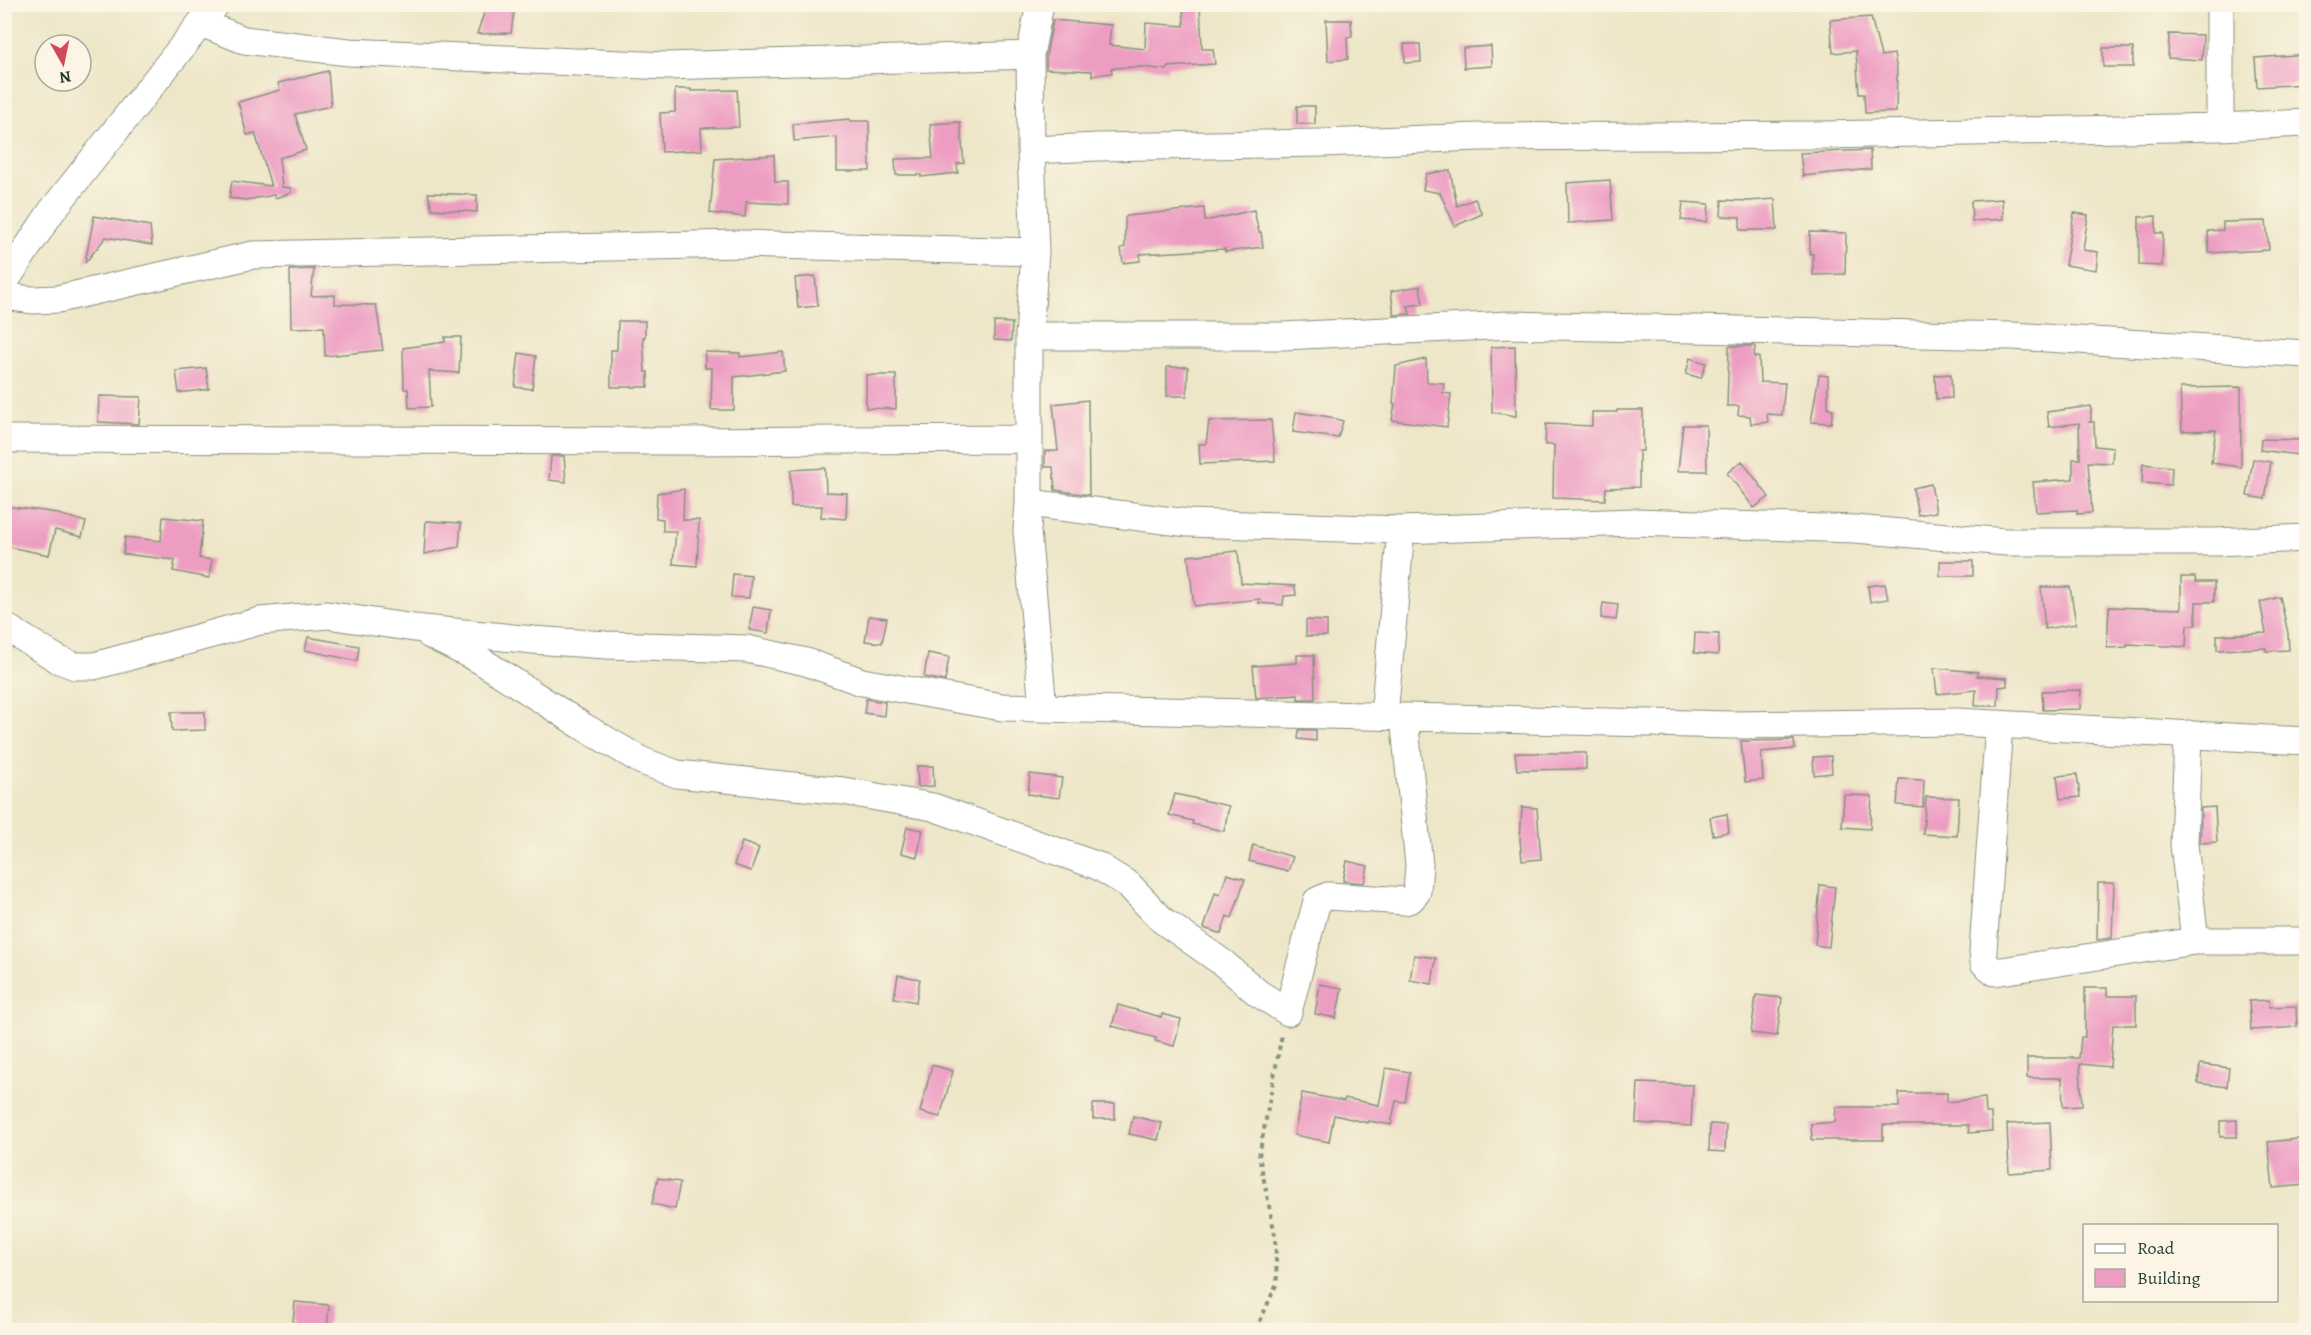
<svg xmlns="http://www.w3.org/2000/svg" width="2311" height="1335" font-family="Alegreya,serif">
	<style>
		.building { fill: #ed9dc2 }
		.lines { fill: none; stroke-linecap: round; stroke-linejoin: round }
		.minor-casing { stroke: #86927e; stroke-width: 29 }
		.path { stroke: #86927e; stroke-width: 4; stroke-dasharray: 4.5 4.5; stroke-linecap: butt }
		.minor { stroke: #fff; stroke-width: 27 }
	</style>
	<rect width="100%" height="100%" fill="#fcf5e5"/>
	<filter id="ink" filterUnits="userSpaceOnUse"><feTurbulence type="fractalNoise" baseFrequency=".0167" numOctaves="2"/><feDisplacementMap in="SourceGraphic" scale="12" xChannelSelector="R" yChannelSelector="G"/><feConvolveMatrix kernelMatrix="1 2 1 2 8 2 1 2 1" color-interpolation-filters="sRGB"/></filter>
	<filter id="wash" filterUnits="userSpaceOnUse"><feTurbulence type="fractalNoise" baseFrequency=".008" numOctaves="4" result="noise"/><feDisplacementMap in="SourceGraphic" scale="24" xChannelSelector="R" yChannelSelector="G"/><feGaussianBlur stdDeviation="1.35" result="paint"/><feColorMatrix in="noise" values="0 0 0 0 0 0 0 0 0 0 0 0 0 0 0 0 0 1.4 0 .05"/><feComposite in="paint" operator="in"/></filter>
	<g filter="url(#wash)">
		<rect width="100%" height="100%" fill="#ede6c8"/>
		<g id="blocks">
			<path class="building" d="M487,4h28l-4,29 -34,1z
				M1183,4h17l2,45h11l2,15 -48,3v3l-25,-3 -31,1 1,5 -20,3v-5l-46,-2v-13l7,-36 58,5 -2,20 36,4 1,-26 38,3z
				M1871,17l10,39 13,-2 3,16 -1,42 -31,1 -1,-19h-5l-3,-43 -23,2 -3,-33z
				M1326,20h25l1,16 -5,1 1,22 -20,2z
				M2169,34l34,1 -1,25 -34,-2z
				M1404,44h16l1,18 -16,1z
				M1491,46l1,20 -28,2 -1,-20z
				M2103,48h30v19h-30z
				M2307,54v30l-50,3 -2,-29z
				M328,71l3,35 -36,8 11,36 -27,8 3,29 9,1v5l-16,5 -1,-3 -28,5 -17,-2 3,-17 39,5 -16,-53 -8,2 -9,-33 42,-12 -2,-7z
				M675,89h16v2l46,-1 2,37 -38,1 1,22 -40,2 -2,-39 15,-1z
				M1297,106h18v18h-18z
				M850,119v2h19l1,50h-33v-34l-43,4 -1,-17z
				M960,122l4,41 -7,1 1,9 -37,4v-2h-25l-1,-16 38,-1 -3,-34z
				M1870,150l1,19 -68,7 -3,-23z
				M774,155l1,27h13v22l-42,-2 -1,15 -35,-4 5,-54z
				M1450,170l7,36 18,-7 7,15 -27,12 -15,-33 -17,-3 3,-16z
				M1610,180l3,40 -45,3 -1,-40z
				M428,193l49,2v17l-45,-3z
				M1775,199l2,31h-37v-13l-19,-1 1,-16 26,1z
				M2002,199l1,20 -31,2 -1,-20z
				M1683,202l26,2 -2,18 -26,-2z
				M1204,208l1,13 49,-11 5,22h2l2,15 -38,5v-3l-85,5v7l-17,2 -2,-15 4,-1v-29l2,-2z
				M2074,213l14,2 -5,35 15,2 -2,18 -31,-5z
				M94,216l56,10 2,19 -46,-8 -21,26z
				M2156,216v17h7l-1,33 -23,-1v-48z
				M2266,221l3,29 -60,3 -1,-22 15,-1v-8z
				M1810,232l36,1 -1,41 -32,1v-21h-3z
				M314,269l-3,27 24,-1v9l41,1 7,45 -58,6 -1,-29 -33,1 -1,-58z
				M815,276l3,30 -20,2 -3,-30z
				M1420,286l3,18 -15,2 2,8 -16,1 -3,-24z
				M618,321h27v16h-2l2,35h3v15h-37v-37h6z
				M994,322l18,1 -1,18 -17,-1z
				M445,337h16l-2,36 -30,-2 2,36 -22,1 -1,-19h-4l-1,-41 42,-6z
				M1515,346l1,70 -24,-4 -1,-65z
				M1729,346h26l-1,11h5l1,25 25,1 -3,32 -15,-1 1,8 -17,2 -1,-8 -12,-1 1,-9h-12z
				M705,352l35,1v4l43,-5 2,19 -51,6v33h-23l1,-42h-7z
				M519,353l17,3 -4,33 -17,-2z
				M1690,358l16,5 -5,15 -15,-4z
				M1426,359l1,23 17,1 -1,10 8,1 -4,33 -55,-7 3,-16h-2l3,-38z
				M1167,367h21l-1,29h-20z
				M206,368l3,21 -30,4 -3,-22z
				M1951,374l1,24 -16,1 -1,-24z
				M866,375h30v34l-30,-1z
				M1819,375l9,1v32l5,1 -2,14 -20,-1z
				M2241,387v80l-30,-4 5,-33 -34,1 -2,-43z
				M99,396l42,1 -2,27 -41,-2z
				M1088,400l1,95 -34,-5 -2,-23h-8v-16h13l-5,-47z
				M2091,406v16h-3h6l1,24 18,2 -1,15 -24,-1 4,51 -15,1v-4l-41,2 -3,-30 40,-3v-20h7l-1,-36 -30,4 -2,-15z
				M1617,410h26v41h-4v36l-33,1 -1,12 -52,-2 1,-53h-9l1,-21 46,2v-14h25z
				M1296,412l34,5 13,4 -5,17 -45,-6z
				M1271,420l4,41 -75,3 -1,-20h7l3,-23z
				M1683,425h23l1,46h-29z
				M2261,439l46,1v16l-47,-6z
				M551,456h13l2,26 -17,-2z
				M2253,459l18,3 -6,37 -18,-3z
				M1742,461l27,36 -15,11 -27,-35z
				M2143,464l29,3 -1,18 -29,-2z
				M825,468l1,24 21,1 -1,26 -25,-2 1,-11 -31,1v-37z
				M1931,484l5,28 -18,3 -5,-27z
				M684,489l-1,31h16l-2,46 -24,-2 3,-33h-13v-12l-7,-1 1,-25z
				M4,506l47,6 35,10 -4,15 -27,-7 -6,25 -45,-9z
				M163,517l40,4 -4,37 13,2 -3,18 -36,-7 2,-11 -52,-6 2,-17 36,4z
				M426,521l35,2 -2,24 -35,7z
				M1238,551l3,32 54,3 1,9 -12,1 -1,9 -24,-2 1,-4 -66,7 -6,-50z
				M1940,561h33v15h-33z
				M733,574l18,2 -2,22 -18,-1z
				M2181,577h14l1,5h18v20h-18v23h-9l-1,22 -59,-3v3l-20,1 2,-41 72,2z
				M1885,584l3,15 -18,3 -2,-16z
				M2041,587h29l6,37 -31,5z
				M2280,597l8,36 1,17 -23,1v-3l-49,2v-15l49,-2 -6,-31z
				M1603,603l15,2 -2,15 -15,-2z
				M753,607l18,3 -3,23 -19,-3z
				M869,616l18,2 -5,25 -17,-2z
				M1306,620l21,1v15h-21z
				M1695,633l24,1 -1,21 -24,-2z
				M308,637l51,9 -2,15 -52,-11z
				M928,653l21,4 -4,24 -21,-4z
				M1297,655h17l1,44h-17v-4l-42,3 -3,-32 44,-3z
				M1934,668l44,4 -1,4 30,2v8l-8,1 -1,19h-23l1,-16 -39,4z
				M2081,690l-1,19 -37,1 -1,-19z
				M866,699l19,3 -1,14 -20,-3z
				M171,712h34v18l-33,1z
				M1299,730h17v11l-18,-2z
				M1794,740l1,9 -34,3 2,28 -18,2 -4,-41z
				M1515,753h71v16l-69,1z
				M1831,756l1,17 -18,2 -1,-18z
				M917,766h16l1,20 -16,1z
				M1030,774l32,4 -3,20 -31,-4z
				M2077,774l3,23 -20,2 -3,-23z
				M1899,779l25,1 -1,27 -26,-2z
				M1175,794l54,12 -5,25 -32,-7 1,-3 -24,-6z
				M1844,795l28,1 -2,33 -28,-2z
				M1926,797l33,1 -2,38 -34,-2z
				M1522,807l15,1 4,51 -19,2 -2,-21z
				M2215,807l2,35 -17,1 1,-35z
				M1727,814l2,18 -16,3 -3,-18z
				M907,827l16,3 -6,27 -16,-4z
				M742,842l17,6 -8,23 -17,-6z
				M1253,845l40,12 -5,14 -39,-10z
				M1347,861l21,5 -4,17 -21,-2z
				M1227,874l18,5 -13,39 -5,-2 -6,18 -17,-6 11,-35 5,2z
				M2098,883h16l-2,55 -15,2z
				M1820,885l15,2 -6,60 -14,-2z
				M1414,955l22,3 -4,26 -22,-4z
				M898,975l22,4 -4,23 -22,-4z
				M1320,984l22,4 -6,30 -21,-4z
				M2085,988h22v8h29v29h-23l-3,42 -30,-3 2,42 -19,1 -1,-29h-35v-20h52l2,-21h4z
				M1756,995l26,3 -5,38 -26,-3z
				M2269,1000v7l27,-1 1,21 -46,3 -2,-29z
				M1118,1005l43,12 1,-3 19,5 -7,27 -19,-5 1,-3 -44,-12z
				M2200,1064l29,4 -2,19 -29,-4z
				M932,1065l21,6 -13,46 -20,-5z
				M1386,1068l24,4 -5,30 -9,-1 -5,24 -23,-4v2l-34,-8 -5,27 -35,-7 8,-42 42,8 1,-3 34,7z
				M1638,1083l55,2 -2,41 -55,-3z
				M1899,1093h48v9l38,-4 1,15h5l1,18 -23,2 -1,-8h-85v15h-71l-1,-16 24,-2 1,-15h63z
				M1093,1104h22v15h-22z
				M1133,1116l29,7 -4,17 -29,-6z
				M2237,1120v17h-17v-16z
				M2050,1122l2,48 -43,3 -2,-49z
				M1710,1124l16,1 -1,27 -16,-1z
				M2307,1138v19h-5l3,28 -32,3 -5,-46z
				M658,1178l22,4 -5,27 -23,-5z
				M295,1302l34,3 -2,25h-35z"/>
		</g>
	</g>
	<g filter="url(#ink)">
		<use href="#blocks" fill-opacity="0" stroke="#86927e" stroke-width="1.5"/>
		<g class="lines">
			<g class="minor-casing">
				<path id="minor" d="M1040,4l-10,51 1,95 4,102 -6,84v167l-2,28 16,177
					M2220,4v123
					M201,23l43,17 105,12 318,14 363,-11
					M1031,150l67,-3 225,-4 156,-6 344,-2 397,-8 86,-4
					M4,283l47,-71 165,-208
					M4,296l28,4 26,-1 195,-44 486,-11 296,8
					M1029,336h254l227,-11 502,11 294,18
					M4,439l682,2 342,-2
					M1029,503l159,20 213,7 234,-8 220,7 151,13h210l90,-4
					M4,626l55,34 16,6h19l166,-45 67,-6 87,13 119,12 73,5 141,4 59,13 56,20 140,25 729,18 226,-3 349,19
					M430,635l50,25 104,67 58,34 35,13 166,17 90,16 165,59 31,19 33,35 61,43 35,30 30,19 29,-111 11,-5 77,5 6,-2 6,-7 2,-27 -15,-148
					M1384,716l17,-186
					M1999,724l-16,227 1,12 11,9 200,-31h111
					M2188,734l-4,110 11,97"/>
			</g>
			<path class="path" d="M1256,1330l21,-47 -2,-48 -16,-79 23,-122"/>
			<use href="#minor" class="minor"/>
		</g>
	</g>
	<rect width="2311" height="1335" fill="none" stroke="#fcf5e5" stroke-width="24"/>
	<rect x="2083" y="1224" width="195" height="78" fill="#fcf5e5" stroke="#a4ab9e" stroke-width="1.5"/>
	<rect x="2095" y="1244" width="30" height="9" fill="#ffffff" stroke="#a4ab9e" stroke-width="1.5"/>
	<text x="2137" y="1254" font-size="18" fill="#1f3d34">Road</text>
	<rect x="2095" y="1269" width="30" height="18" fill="#ed9dc2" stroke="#a4ab9e" stroke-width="1.5"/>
	<text x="2137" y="1284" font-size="18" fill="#1f3d34">Building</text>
	<g transform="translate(63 63) rotate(171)"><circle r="28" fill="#fcf5e5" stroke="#a4ab9e" stroke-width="1.5"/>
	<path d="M0-4.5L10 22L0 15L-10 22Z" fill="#d1495b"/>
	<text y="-9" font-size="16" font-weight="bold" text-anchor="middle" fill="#1f3d34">N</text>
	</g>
</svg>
